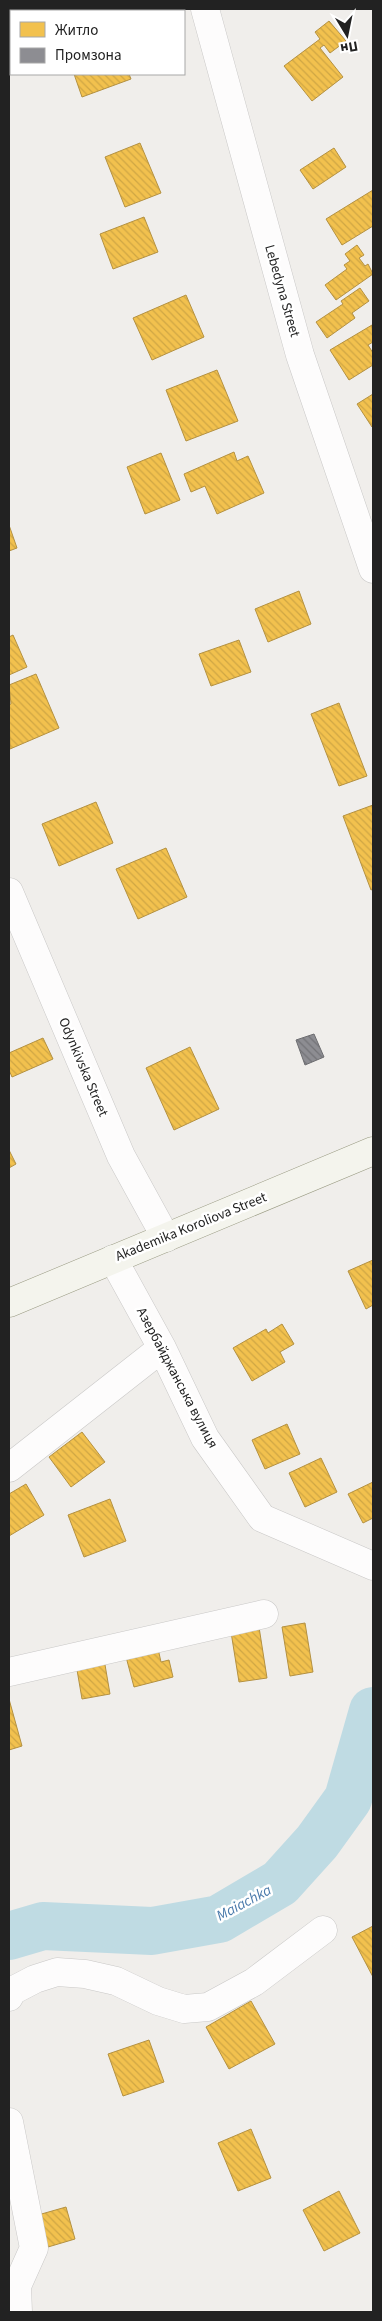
<svg xmlns="http://www.w3.org/2000/svg" width="382" height="2321" font-family="'Source Sans 3',sans-serif">
	<style>
		.homes { fill: url(#homes-back-hatch); stroke: #b49141 }
		.industry { fill: url(#industry-back-hatch); stroke: #6d6d70 }
		.lines { fill: none; stroke-linecap: round; stroke-linejoin: round }
		.river { stroke: #bfdbe3; stroke-width: 48 }
		.street-casing { stroke: #c9c8c7; stroke-width: 29 }
		.secondary-casing { stroke: #999a82; stroke-width: 29 }
		.street { stroke: #fdfcfc; stroke-width: 28 }
		.secondary { stroke: #f4f4ed; stroke-width: 28 }
		.labels { text-anchor: middle; dominant-baseline: central; stroke-width: 5; stroke-linejoin: round; paint-order: stroke }
		.street-label { font-size: 14px; fill: #222; stroke: #fff }
		.water-label { font-size: 15px; font-style: italic; fill: #4a7aab; stroke: #fff }
	</style>
	<defs>
		<pattern id="homes-back-hatch" width="6" height="6" patternUnits="userSpaceOnUse" patternTransform="scale(1.25)"><rect width="6" height="6" fill="#f2c14e"/><path d="M-1 5l2 2M0 0l6 6M5-1l2 2" fill="none" stroke="#cfa644"/></pattern>
		<pattern id="industry-back-hatch" width="6" height="6" patternUnits="userSpaceOnUse" patternTransform="scale(1.25)"><rect width="6" height="6" fill="#8d8d92"/><path d="M-1 5l2 2M0 0l6 6M5-1l2 2" fill="none" stroke="#737377"/></pattern>
	</defs>
	<rect width="100%" height="100%" fill="#f0eeeb"/>
	<path class="homes" d="M329,21l17,20 -16,12 -6,-8 -4,3 23,29 -31,24 -28,-35 36,-27 -5,-7z
		M74,74h55l2,5 -49,18z
		M140,143l21,50 -36,14 -20,-50z
		M334,148l12,19 -33,22 -13,-19z
		M373,190v36l-31,19 -16,-26z
		M144,217l14,35 -45,17 -13,-35z
		M357,245l7,10 -5,3 6,8 3,-2 5,10 -37,26 -11,-15 22,-16 -3,-4 6,-4 -5,-7z
		M360,288l9,13 -17,12 3,5 -28,20 -11,-16 27,-18 -2,-3z
		M186,295l18,42 -52,23 -19,-42z
		M372,325l1,17 -5,3 5,8v12l-24,15 -19,-30z
		M217,370l21,51 -52,20 -20,-51z
		M373,394v32l-1,1 -15,-23z
		M234,452l3,9 11,-5 16,37 -47,21 -12,-28 -14,6 -7,-18z
		M161,453l19,47 -35,14 -18,-47z
		M9,525l8,23 -8,3z
		M299,591l12,33 -43,18 -13,-33z
		M13,635l14,32 -18,8v-38z
		M239,640l12,32 -40,14 -12,-32z
		M36,674l23,54 -49,21 -1,-44 2,-1 -2,-19z
		M339,703l28,73 -28,10 -28,-72z
		M96,802l17,41 -54,23 -17,-42z
		M373,805v84l-2,1 -28,-74z
		M166,848l21,49 -49,22 -22,-50z
		M43,1038l10,21 -41,18 -3,-7v-17z
		M190,1047l29,62 -45,21 -28,-62z
		M9,1150l7,14 -7,4z
		M373,1260v45l-7,4 -18,-38z
		M282,1324l12,20 -14,8 5,10 -33,19 -19,-33 33,-19 2,4z
		M287,1424l13,30 -35,15 -13,-29z
		M82,1432l23,30 -34,25 -22,-30z
		M321,1458l16,34 -32,15 -16,-34z
		M373,1482v36l-10,5 -15,-29z
		M26,1484l18,31 -35,21v-42z
		M110,1499l16,42 -42,16 -16,-42z
		M305,1623l8,49 -23,4 -8,-49z
		M259,1627l8,51 -28,4 -8,-50z
		M157,1644l4,18 8,-2 4,17 -39,10 -9,-34z
		M104,1659l6,35 -28,5 -6,-35z
		M9,1699l13,47 -13,4z
		M373,1926v51l-21,-40z
		M251,2001l24,43 -46,25 -23,-42z
		M149,2040l15,42 -41,14 -15,-42z
		M251,2129l20,49 -33,13 -20,-48z
		M339,2191l21,42 -36,18 -21,-41z
		M66,2207l9,32 -27,8 -10,-32z"/>
	<path class="industry" d="M314,1034l10,23 -19,8 -9,-25z"/>
	<g class="lines">
		<path class="river" d="M9,1936l34,-10 109,5 67,-12 61,-36 37,-41 31,-43 25,-88"/>
		<g class="street-casing">
			<path id="street" d="M205,9l95,346 73,214
				M9,892l112,264 45,82
				M113,1259l49,89 43,90 57,80 111,48
				M9,1468l153,-120
				M9,1672l255,-58
				M9,1997l3,-6 23,-12 22,-7 28,2 31,7 42,20 26,8 24,-2 46,-25 69,-52
				M9,2122l25,126 -17,38 1,26"/>
		</g>
		<g class="secondary-casing">
			<path id="secondary" d="M9,1303l364,-152"/>
		</g>
		<use href="#street" class="street"/>
		<use href="#secondary" class="secondary"/>
	</g>
	<g class="labels">
		<g class="street-label">
			<text transform="translate(282 291) rotate(74)">Lebedyna Street</text>
			<text transform="translate(83 1067) rotate(67)">Odynkivska Street</text>
			<text transform="translate(191 1227) rotate(-22)">Akademika Koroliova Street</text>
			<text transform="translate(177 1378) rotate(62)">Азербайджанська вулиця</text>
		</g>
		<g class="water-label">
			<text transform="translate(244 1903) rotate(-28)">Maiachka</text>
		</g>
	</g>
	<rect width="382" height="2321" fill="none" stroke="#222222" stroke-width="20"/>
	<rect x="10" y="10" width="175" height="65" fill="#ffffff" stroke="#a7a7a7"/>
	<rect x="20" y="22" width="25" height="15" fill="#f2c14e" stroke="#a7a7a7"/>
	<text x="55" y="35" font-size="15" fill="#222222">Житло</text>
	<rect x="20" y="48" width="25" height="15" fill="#8d8d92" stroke="#a7a7a7"/>
	<text x="55" y="60" font-size="15" fill="#222222">Промзона</text>
	<g transform="translate(347 35) rotate(170)" stroke="#ffffff" stroke-width="4" paint-order="stroke">
	<path d="M0-4L9 19L0 12L-9 19Z" fill="#222222"/>
	<text y="-8" font-size="14" font-weight="bold" text-anchor="middle" fill="#222222">Пн</text>
	</g>
</svg>
